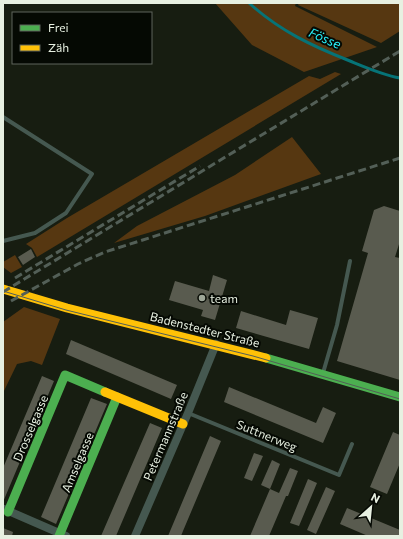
<svg xmlns="http://www.w3.org/2000/svg" width="403" height="539" font-family="Commissioner,sans-serif">
	<style>
		.green { fill: #563711 }
		.lines { fill: none; stroke-linecap: round; stroke-linejoin: round }
		.stream { stroke: #067377; stroke-width: 3 }
		.building { fill: #595b4f }
		.lane { stroke: #455850; stroke-width: 4 }
		.street { stroke: #455850; stroke-width: 8 }
		.fast { stroke: #4caf50; stroke-width: 9 }
		.slow { stroke: #ffc107; stroke-width: 9 }
		.tram { stroke: #535f57; stroke-width: 1 }
		.rail { stroke: #535f57; stroke-width: 3; stroke-dasharray: 8 4; stroke-linecap: butt }
		.poi-dot { fill: #9ea698; stroke: #050903; stroke-width: 1.5 }
		.labels { text-anchor: middle; dominant-baseline: central; stroke-width: 4; stroke-linejoin: round; paint-order: stroke }
		.poi-label { font-size: 12px; fill: #e7f0e1; stroke: #050903; text-anchor: start }
		.street-label { font-size: 12px; fill: #e7f0e1; stroke: #050903 }
		.water-label { font-size: 13px; font-style: italic; fill: #27edf8; stroke: #050903 }
	</style>
	<rect width="100%" height="100%" fill="#171d11"/>
	<path class="green" d="M215,3h81l-1,3 82,41 -73,25 -52,-27z
		M299,3h101v28l-19,12 -83,-38z
		M335,72l6,2 -304,183 -5,-9 -6,-4 41,-26 242,-142 11,3z
		M292,137l29,37 -116,42 -91,27 23,-17 98,-51z
		M15,255l7,12 -11,6 -8,-6v-5z
		M24,307l36,12 -18,46 -11,-4 -14,3 -14,29v-71z"/>
	<g class="lines">
		<path class="stream" d="M249,3c31,28 63,43 101,58 17,7 33,14 50,17"/>
	</g>
	<path class="building" d="M384,206l16,5v30l-5,16 5,1v122l-63,-19 31,-108 -6,-2 12,-41z
		M31,249l4,8 -12,8 -5,-8z
		M213,275l14,5 -12,40 -14,-4 2,-6 -34,-10 6,-19 34,10z
		M290,310l28,8 -9,31 -73,-21 5,-17 45,14z
		M71,340l106,45 -6,14 -105,-45z
		M42,376l12,5 -51,121v-34z
		M229,387l87,36 7,-16 13,6 -13,30 -99,-41z
		M91,398l16,6 -51,120 -15,-7z
		M150,423l12,5 -46,108h-15z
		M393,432l7,3v28l-13,31 -17,-7z
		M210,436l11,5 -38,90 -2,5h-13z
		M254,453l9,3 -11,25 -8,-3z
		M272,460l8,4 -10,25 -9,-4z
		M290,468l8,3 -10,25h-2l-17,40h-19l20,-47 9,4z
		M308,479l9,4 -18,43 -9,-3z
		M326,487l9,4 -19,43 -9,-4z
		M347,508l53,22v6h-32l-28,-12z
		M3,528l10,4 -1,4h-9z"/>
	<g class="lines">
		<path class="lane" d="M3,117l89,57 -26,39 -31,20 -32,8
			M323,373l14,-48 13,-64
			M188,413l151,62 13,-31"/>
		<path class="street" d="M4,509l62,27
			M135,536l53,-123 28,-69"/>
		<path class="fast" d="M266,358l134,39
			M8,512l57,-137 40,17
			M59,536l58,-139"/>
		<path class="slow" d="M3,289l64,19 199,50
			M105,392l78,32"/>
		<path class="tram" d="M3,291l63,19 187,46 147,43"/>
		<path class="rail" d="M15,278l185,-112
			M3,292l397,-241
			M11,301l67,-37 27,-12 295,-94"/>
	</g>
	<circle class="poi-dot" cx="202" cy="298" r="4"/>
	<g class="labels">
		<g class="poi-label">
			<text x="210" y="298">team</text>
		</g>
		<g class="street-label">
			<text transform="translate(205 329) rotate(14)">Badenstedter Straße</text>
			<text transform="translate(30 428) rotate(-67)">Drosselgasse</text>
			<text transform="translate(267 435) rotate(22)">Suttnerweg</text>
			<text transform="translate(165 436) rotate(-67)">Petermannstraße</text>
			<text transform="translate(77 462) rotate(-67)">Amselgasse</text>
		</g>
		<g class="water-label">
			<text transform="translate(325 38) rotate(23)">Fösse</text>
		</g>
	</g>
	<rect width="403" height="539" fill="none" stroke="#e7f0e1" stroke-width="8"/>
	<rect x="12" y="12" width="140" height="52" fill="#050903" stroke="#5f655c"/>
	<rect x="20" y="25" width="20" height="6" fill="#4caf50" stroke="#5f655c"/>
	<text x="48" y="32" font-size="12" fill="#e7f0e1">Frei</text>
	<rect x="20" y="45" width="20" height="6" fill="#ffc107" stroke="#5f655c"/>
	<text x="48" y="52" font-size="12" fill="#e7f0e1">Zäh</text>
	<g transform="translate(371 507) rotate(27)" stroke="#050903" stroke-width="3" paint-order="stroke">
	<path d="M0-3L7 15L0 10L-7 15Z" fill="#e7f0e1"/>
	<text y="-6" font-size="11" font-weight="bold" text-anchor="middle" fill="#e7f0e1">N</text>
	</g>
</svg>
